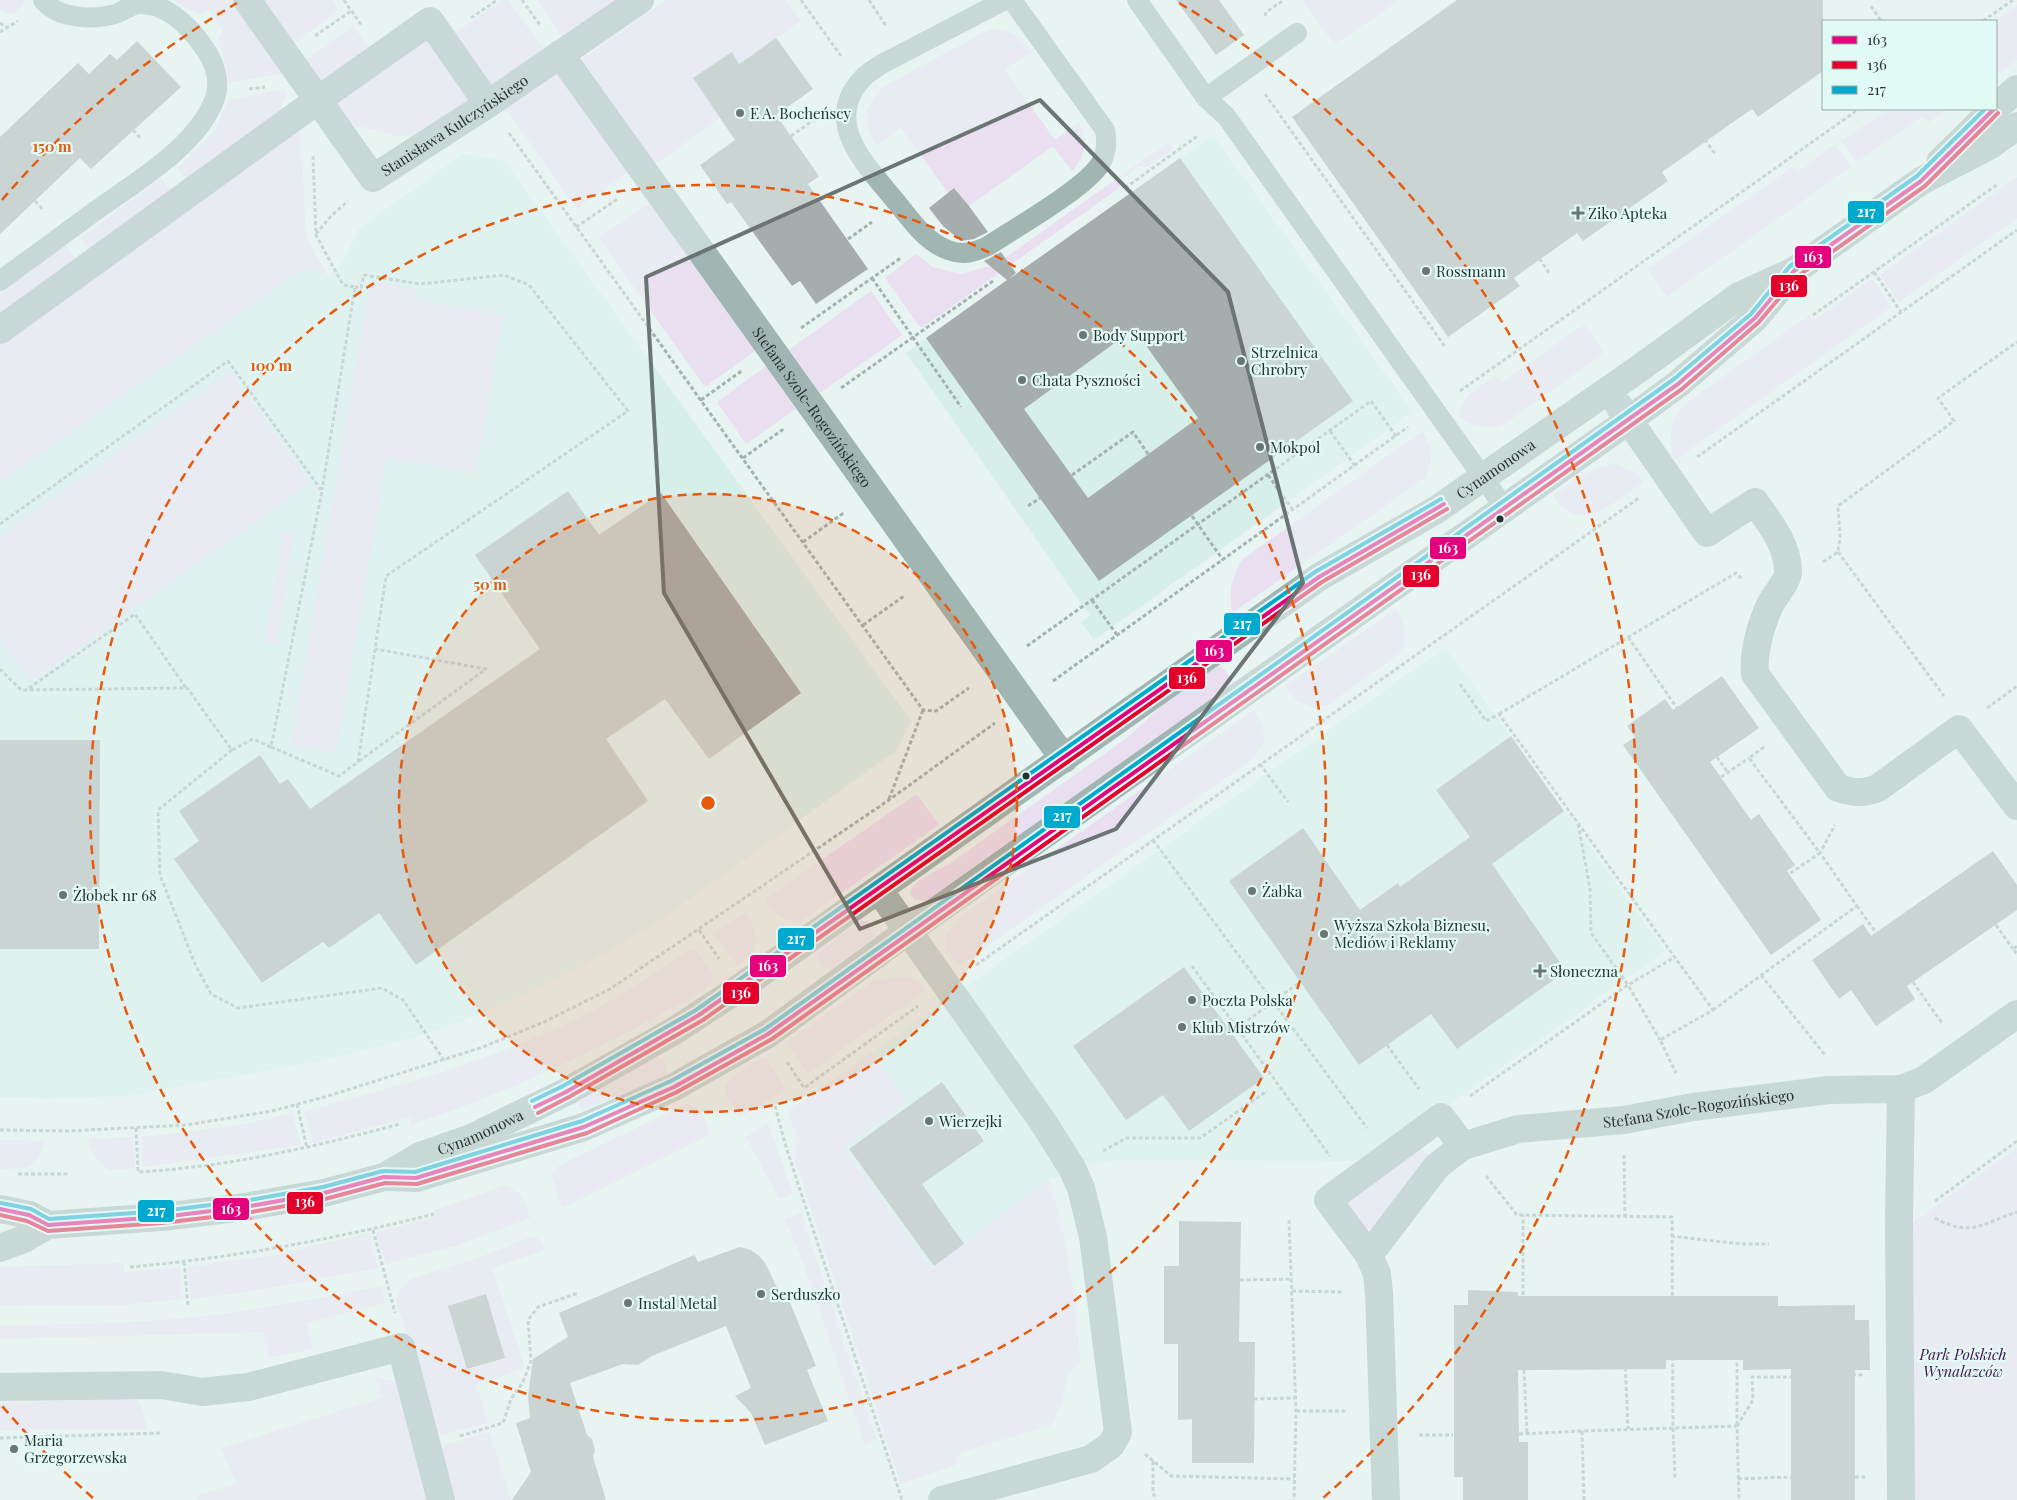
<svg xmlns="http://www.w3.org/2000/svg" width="2017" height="1500" font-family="'Playfair Display',serif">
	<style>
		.built { fill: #d7efeb }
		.green { fill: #e9dff0 }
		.building { fill: #a5aead; fill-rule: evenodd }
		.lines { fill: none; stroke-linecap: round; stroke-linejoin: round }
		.path { stroke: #a3b3b1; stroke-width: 3; stroke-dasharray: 4 2.5; stroke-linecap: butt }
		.service { stroke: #a1b6b3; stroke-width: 20 }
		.minor { stroke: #a1b6b3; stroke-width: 28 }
		.path-bridge { stroke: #a3b3b1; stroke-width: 3; stroke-dasharray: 4 2.5; stroke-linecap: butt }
		.bus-1-casing { stroke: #e2faf6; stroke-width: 8 }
		.bus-2-casing { stroke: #e2faf6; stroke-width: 8 }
		.bus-3-casing { stroke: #e2faf6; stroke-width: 8 }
		.bus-1 { stroke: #e5007d; stroke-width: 4 }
		.bus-2 { stroke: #e4002b; stroke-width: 4 }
		.bus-3 { stroke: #00a9ce; stroke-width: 4 }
		.marked { fill: none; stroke: #6b7573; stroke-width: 4; stroke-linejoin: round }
		.ring { fill: none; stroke: #e8590c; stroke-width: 2.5; stroke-dasharray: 9 6 }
		.poi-dot { fill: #6b7573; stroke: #e2faf6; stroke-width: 2 }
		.bus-dot { fill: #27302f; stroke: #e2faf6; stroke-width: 2 }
		.labels { text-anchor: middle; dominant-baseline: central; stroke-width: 4.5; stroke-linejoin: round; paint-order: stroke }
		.poi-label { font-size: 15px; fill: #27302f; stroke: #e2faf6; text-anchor: start }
		.street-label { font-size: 15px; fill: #27302f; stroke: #e2faf6 }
		.park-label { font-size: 15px; font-style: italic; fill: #460d50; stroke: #e2faf6 }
		.centre { fill: #e8590c; stroke: #e2faf6; stroke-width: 2.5 }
		.ring-label { font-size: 15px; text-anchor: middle; font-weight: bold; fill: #e8590c; stroke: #e2faf6; stroke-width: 4.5; stroke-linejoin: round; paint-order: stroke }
		.line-badge { stroke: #e2faf6; stroke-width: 2 }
		.badge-label { font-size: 14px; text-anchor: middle; font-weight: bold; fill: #fff }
	</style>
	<rect width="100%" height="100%" fill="#e8f4f2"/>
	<path class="built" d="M1213,135l200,277 -319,228 -13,-18 9,-6 -184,-263z
		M463,154l42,7 406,560 -14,29 -231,166 -84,50 -102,48 -54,20 -101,26 -197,36 -93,3v-2h-35v-615l293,-207 19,-6 15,6 8,-5 6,-5 18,-37z
		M1446,647l219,304 -220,156 -5,-6 -84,60 -241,-1 -65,20 -119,89 -88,-122 62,-45 -33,-49z"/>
	<path class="green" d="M0,0h26l-7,11 -5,4 -14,-5z
		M172,0h65l52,72 -60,11 -10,-44 4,-9 -15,-20 -8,5z
		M258,0h74l7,10 -48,36z
		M503,0h5l38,52 -54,37 -40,-54z
		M538,0h84l-58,40z
		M667,0h119l15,21 -62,42 -7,-10 -39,25 27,40 -64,46 -74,-105z
		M1302,0h97l-64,45z
		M2017,5v55l-21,15 -1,-54z
		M353,26l20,27 -49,35 -19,-27z
		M996,29c17,1 25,10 35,23l-26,18 50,70 25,-18c6,19 7,34 -8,49l-19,-25 -84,60 -14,-18 -7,5 -47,-65 -25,18c-14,-25 -13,-39 7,-59l105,-57z
		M427,35l47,65 -56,37 -21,-1 -42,-11 -9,-5 -13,-18z
		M557,69l73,102 -53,38 -73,-103z
		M284,89l1,7 -8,21 -88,66 -11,-15 37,-37 13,-31z
		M1889,109h59l-20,14 -5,-6 -66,45 -16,-21z
		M295,132h6l5,105 21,38 -15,-6 -19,6 -293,207v-138z
		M1169,142l4,7 -25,18 -9,-1 -17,13 -3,9 -196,139 -4,-1 -34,-48 31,-24 17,13 28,7 35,-10z
		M1835,144l16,23 -184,130 -19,-28 146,-103 4,5z
		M2017,177v41l-118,84 -19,-27z
		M161,178l11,15 -81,59 -10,-14z
		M649,203l106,148 -50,36 -106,-149z
		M65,245l13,18 -78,55v-25z
		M1872,279l19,28 -216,153c-8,-19 -5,-40 9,-55l125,-90 4,6z
		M371,281l45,8 -1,11 88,15 -27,158 -89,-15 -51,295 -45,-8z
		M871,291l31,44 -82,58 -31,-43z
		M1584,324l21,29 -104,73c-16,3 -30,0 -42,-10 1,-20 23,-30 37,-41l6,8z
		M766,366l30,43 -50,35 -29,-42z
		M230,372l80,111 -279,199 -31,-44v-101z
		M1422,431c10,17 13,29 3,47l-193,135c-3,-22 -1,-35 10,-53z
		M1617,464l19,9 7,9c-27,19 -63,55 -90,14 21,-15 38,-30 64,-32z
		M284,533l10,2 -18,110 -11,-2z
		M1396,609c10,15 12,25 8,41l-76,55 -18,2 -14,-7 -11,-14z
		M1220,664l14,19 -307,218 -12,-1 -5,-6 2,-7 8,-7 32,-18 176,-125 40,-37z
		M1254,710c13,23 15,32 -4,51l-291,205 -13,-17 -1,-13 19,-22z
		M915,795l4,2 20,28 -136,95c-19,3 -29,-5 -38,-21z
		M746,912c13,23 16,38 -8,54l-24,-33z
		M861,921h7l5,4 2,9 -3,5 -39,28 -5,2 -6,-3 -6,-10 4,-5z
		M694,948l20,27 -2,7 -9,9c-96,54 -187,99 -292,134l-1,-8 -97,26 -9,-31c94,-26 189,-51 276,-95 40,-20 77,-45 114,-69z
		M901,977l16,3 8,8v3l-117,82 -21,-31 86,-61z
		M872,1053l34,49 -63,46 88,121 119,-89c16,60 28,119 30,181l-12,12 -6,30 -10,22 -93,28 -1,11 -57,20 -107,-328 3,-18 -9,-27z
		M654,1057l8,2 5,5v9l-4,5 -79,32 -5,-2 -1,-4 3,-3z
		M766,1057l20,33 -47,27 -14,-23v-10l13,-12z
		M686,1104c16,2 19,17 25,30l-149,74 -11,-33 9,-10z
		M292,1113l9,32 -158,22 -1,-30 97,-12z
		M768,1123l25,71 -14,5 -33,-62z
		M133,1137l2,31 -27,2 -14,-14 -6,-17z
		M0,1140l46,1c-14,30 -14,27 -46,28z
		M1415,1147l16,9 -60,73 -8,-1 -16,-18v-14z
		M2017,1148v352h-108v-275z
		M506,1185l15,9 9,24 -75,28 -69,18 -10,-31 60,-18 -1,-5z
		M801,1212l75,227 -11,6 -63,-185 -17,-41z
		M369,1233l9,35 -132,24 -55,7 -3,-32 86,-12z
		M533,1236l5,2 7,12 -53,18 33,99 -49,17 12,39 -52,13 -40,-136 5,-12 12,-10 63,-19z
		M124,1263v9l56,-4 3,31 -60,6 -123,1v-39z
		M381,1286l4,17 -78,20 6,26 -45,9 -5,-26 -263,7v-13c66,-2 132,-2 197,-9 62,-7 123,-19 184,-31z
		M375,1377l22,5 31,118h-230l-1,-5 40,-11 -16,-36 160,-50z
		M134,1398l6,5 8,26 -148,1v-27z
		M490,1432l21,68h-60l-9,-51 3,-4z"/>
	<path class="building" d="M1176,0h43l25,35 -28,20z
		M1457,0h366v71l-65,46 -6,-8 -90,63 6,9 -85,60 -6,-8 -63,45 6,8 -72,51 -156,-220z
		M776,38l37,51 -37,26 43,61 -11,8 60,85 -52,35 -16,-23 -8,5 -61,-84 -4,2 -27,-39 35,-25 -42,-62 39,-26 7,12z
		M137,41l44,46 -90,82 -11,-11 -80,76v-97l78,-74 11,11 21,-20 7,6z
		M1180,158l173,243 -254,180 -173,-243 81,-58 -23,-19 17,-9 15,21 -7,6zM1134,329l64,89 -110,80 -64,-89z
		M954,188l15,18 19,26 -14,7 -13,2 -18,-15 -14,-18z
		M568,491l31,44 62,-42 140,200 -92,66 -44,-60 -59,40 42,62 -232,164 -37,-52 -50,35 -6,-6 -61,41 -88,-124 25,-18 -20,-30 81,-56 20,29 8,-5 22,30 230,-160 -65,-94z
		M1722,676l37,52 -49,34 41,58 8,-6 36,51 -8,6 34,49 -50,35 -148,-210 12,-8 -8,-11 38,-27 8,11z
		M1511,736l53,75 -72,53 74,107 -109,78 -26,-35 -72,51 -130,-184 74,-53 57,82 38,-27 2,4 70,-50 -34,-47z
		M0,740h100l-1,209h-99z
		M1993,851l24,34v25l-110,76 8,13 -39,27 -25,-36 -12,9 -27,-39 51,-36 8,12z
		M1184,967l80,111 -75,53 -26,-36 -37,25 -53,-74z
		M942,1082l42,59 -62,43 42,60 -30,22 -85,-117z
		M1179,1221l62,1 -2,120h16l-1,121h-62v-44l-14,1v-76h-14v-78h15z
		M740,1247l11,3 8,6 6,7 17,34 5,-2 29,71 -9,4 21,51 -63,24 -14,-32 -16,-17 16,-8 -25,-62 -74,30 -14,9 -15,-1 -53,19 17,52 5,4 3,11 -2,7 13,43h-94l19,-28 -15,-49 14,-5 -2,-21 5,-38 35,-22 -9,-24 135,-58 4,7z
		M1468,1290l50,2v4h260v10l77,-1v15h14l1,50h-15v130h-64v-131l-48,1v-10h-77v9l-148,1 1,72h9v58h-65v-23h-9v-172h14z
		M486,1294l19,64 -38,11 -19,-63z"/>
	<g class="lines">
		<path class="path" d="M344,0l18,26
			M522,0l18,25
			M801,0l40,56
			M869,0l17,26
			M1871,6l10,15
			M1265,16l1,-4 18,-12
			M471,18l26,-18
			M1983,21l30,-21
			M0,23l6,4
			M0,32l18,-11
			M315,36l36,-25
			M249,89l16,-2
			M1265,94l181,254
			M133,130l8,9
			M509,133l414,577 13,1 33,-23
			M1701,134l15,21
			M791,136l24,-17
			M313,156l3,79 27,50 12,2 -33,203
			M1125,188l74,-53
			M35,201l8,9
			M576,227l43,-29
			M316,234l15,-18 17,-15
			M848,239l24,-17
			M1532,248l18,26
			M1874,272l27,40
			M872,278l89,129
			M1813,315l185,-131
			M801,328l101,-71
			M841,388l152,-107
			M1460,391l399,-282
			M701,400l42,-30
			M1330,431l25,35
			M1697,457l320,-227
			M743,458l42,-30
			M1072,475l61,-43 15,22
			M1268,475l25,35
			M1028,506l12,-8
			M1192,516l31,44
			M0,524l228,-163 94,130 -51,256 -18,-8 -21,11 -45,-62 -166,2 -21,-21
			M803,542l42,-30
			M1838,552l106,144
			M1823,562l15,-10 2,-14 -2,-32 116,-85 -16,-23 79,-56
			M1092,600l25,35
			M863,625l41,-29
			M1628,637l58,84
			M1027,646l344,-245 25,35
			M1053,681l355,-254
			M1460,684l26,37 13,-7 214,296 -53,30 16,33
			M29,688l106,-74 51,74
			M1987,708l30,-22
			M1499,714l237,-141 7,7
			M271,747l68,29 19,-14 28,-186 242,-165 -99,-126 -25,-10 -84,9 -56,-9 -3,13 -6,-1
			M1764,747l-15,11 71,95 -31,21
			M232,750l-74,60 2,65 35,89 16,30 27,14 144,-20 21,12 41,60
			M1717,757l11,16
			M359,761l127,-92 -111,-20
			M1260,764l28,38
			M1721,777l28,-19
			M889,799l34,-89
			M1578,824l12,64 1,45 37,52 47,-28
			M1153,840l214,288
			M1857,906l28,39
			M1996,925l17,24
			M699,930l20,29
			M2017,946l-4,3 4,5
			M976,965l663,-467
			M1192,966l138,190
			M1761,975l64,80
			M1913,982l29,41
			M1713,1010l144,-104 -37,-53 15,-28
			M1387,1045l32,44
			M787,1062l17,26 114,-82
			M1470,1096l158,-111 32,55
			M297,1104l10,44
			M775,1106l11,41 116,353
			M136,1128l2,44c89,-5 176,-25 262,-48
			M0,1130l67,1 119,-6 86,-14 56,-15 155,-49 61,-25 66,-33 279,-189 106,-77
			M1103,1151l23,-13h74l67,-47
			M1624,1155l1,62
			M18,1174h51
			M1486,1176l31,39 155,2 1,210 2,52
			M1935,1201l82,-60
			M1935,1218c35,20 48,5 82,-6
			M1289,1220l7,191 -2,89
			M373,1230l22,83
			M1671,1236l70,8h28
			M184,1262l4,44
			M130,1267c103,-9 204,-28 304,-53
			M1240,1280l52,-1
			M1292,1291l51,1
			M1523,1321v-106
			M1625,1361l3,68
			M1524,1370l3,64
			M1839,1374l25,1
			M1254,1399l41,-1
			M1296,1411h52
			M1737,1425v-65
			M1737,1426l16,-26 -1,-23h39
			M1519,1434l63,-3
			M1419,1435h34
			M460,1436l43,-13 8,-24 12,-17 8,-21 -3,-41 10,-13 40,-14
			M0,1438l161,-5
			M1145,1454l26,22 123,3
			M1153,1461v32l3,7
			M1855,1477h10
			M1738,1479l53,-2
			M1584,1500l-2,-69 155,-5 2,74"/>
		<path class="service" d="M1005,0l-125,65c-6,4 -14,9 -18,14 -40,43 4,86 31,119 16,19 31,43 55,52 15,6 27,2 40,-4 27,-18 98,-58 113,-83 6,-12 6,-21 4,-33l-93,-130
			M1137,0l69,98 20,18 278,391
			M1206,98l91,-65
			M0,281c33,-24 65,-48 98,-72 39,-28 103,-65 118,-114 4,-16 -2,-33 -11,-46 -15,-22 -37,-46 -66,-45 -10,1 -19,10 -28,11 -21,5 -54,3 -68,-15"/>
		<g class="minor">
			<path id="s1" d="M247,0l126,178 115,-74 152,-104"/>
			<path id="s2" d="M560,54l504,705"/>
			<path d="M1996,107l21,-18"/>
			<path d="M1940,162l54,-53"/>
			<path d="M0,330l318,-230 112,-79 58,83"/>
			<path d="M1619,406l88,127 48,-31c14,20 32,41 33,68 1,11 -14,26 -19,37 -9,21 -16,44 -14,67l83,114c16,5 25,6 40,0l81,-59 58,77"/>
			<path d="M879,890l164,232 29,46 9,20 12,49 25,195 -7,13 -20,14 -149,41"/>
			<path d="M388,1177l28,1 168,-51 90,-40 94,-53 140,-103 721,-511 49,-36 77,-66 35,-42"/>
			<path d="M0,1209l29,6 19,10"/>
			<path id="s3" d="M0,1248l24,-9 24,-14 114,-8 83,-10 79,-14 60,-16 36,-21 51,-18 95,-46 108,-61 64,-42 581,-412 117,-67 204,-142 99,-72 55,-25 127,-90 68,-35 28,-20"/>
			<path d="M1369,1255l-41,-55 113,-83 22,29"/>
			<path d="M0,1387l161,-2 41,7 46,-5 153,-40 40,153"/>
			<path id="s4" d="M1386,1500l-7,-207 -2,-19 -8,-19 68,-89 26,-20 55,-17 106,-9 69,-13 136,-17 72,-1 23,-9 93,-66"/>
			<path d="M1901,1500l-2,-280 2,-131"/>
		</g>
		<path class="path-bridge" d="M1237,1028l63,-46"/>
		<g class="bus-1-casing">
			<path id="bus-1" d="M535,1107l31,-15 133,-77 620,-438 125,-73
				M0,1209l29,6 19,10 114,-8 83,-10 79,-14 60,-16 32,1 168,-51 90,-40 94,-53 910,-650 77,-66 39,-47 127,-90 73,-72"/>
		</g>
		<g class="bus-2-casing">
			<path id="bus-2" d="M538,1113l31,-16 134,-77 619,-438 125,-73
				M0,1215l27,6 21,10 114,-8 84,-10 79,-14 60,-16 32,1 170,-51 90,-41 95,-53 910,-650 77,-67 39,-46 127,-90 73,-73"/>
		</g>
		<g class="bus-3-casing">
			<path id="bus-3" d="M532,1101l31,-15 133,-76 619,-438 126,-73
				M1,1203l30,6 18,10 112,-8 83,-10 79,-14 60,-16 32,1 167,-51 89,-40 94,-52 909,-650 77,-65 39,-48 127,-90 68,-67"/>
		</g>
		<use href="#bus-1" class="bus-1"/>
		<use href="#bus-2" class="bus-2"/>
		<use href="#bus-3" class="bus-3"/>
	</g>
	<path d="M0 0H2017V1500H0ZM1040,100l188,192 75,291 -187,246 -256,100 -196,-336 -18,-316z" fill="#e8f4f2" fill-opacity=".55" fill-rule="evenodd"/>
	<path class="marked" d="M1040,100l188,192 75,291 -187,246 -256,100 -196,-336 -18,-316z"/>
	<circle cx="708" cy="803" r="309" fill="#e8590c" fill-opacity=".12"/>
	<g class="ring">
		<circle cx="708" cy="803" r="309"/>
		<circle cx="708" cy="803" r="618"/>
		<path d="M93 1498A928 928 0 0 1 2 1406M2 200A928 928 0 0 1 237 3M1179 3A928 928 0 0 1 1323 1498"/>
	</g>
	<g class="poi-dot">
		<circle cx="740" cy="113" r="5"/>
		<path d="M1575.5 205.5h5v5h5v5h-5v5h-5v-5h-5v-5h5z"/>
		<circle cx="1426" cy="271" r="5"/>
		<circle cx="1083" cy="335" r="5"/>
		<circle cx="1241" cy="361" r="5"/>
		<circle cx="1022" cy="380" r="5"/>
		<circle cx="1260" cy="447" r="5"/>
		<circle cx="1252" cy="891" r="5"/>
		<circle cx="63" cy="895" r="5"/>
		<circle cx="1324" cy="934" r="5"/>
		<path d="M1537.5 963.5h5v5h5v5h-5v5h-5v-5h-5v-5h5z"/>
		<circle cx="1192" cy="1000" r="5"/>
		<circle cx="1182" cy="1027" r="5"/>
		<circle cx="929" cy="1121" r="5"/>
		<circle cx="761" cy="1294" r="5"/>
		<circle cx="628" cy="1303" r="5"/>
		<circle cx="14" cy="1449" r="5"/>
	</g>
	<g class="bus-dot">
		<circle cx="1500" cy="519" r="4.5"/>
		<circle cx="1026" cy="776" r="4.5"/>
	</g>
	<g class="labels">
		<g class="poi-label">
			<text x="750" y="113">E A. Bocheńscy</text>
			<text x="1588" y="213">Ziko Apteka</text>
			<text x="1436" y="271">Rossmann</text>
			<text x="1093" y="335">Body Support</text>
			<text x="1251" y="352">Strzelnica<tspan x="1251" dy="17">Chrobry</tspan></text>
			<text x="1032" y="380">Chata Pyszności</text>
			<text x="1270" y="447">Mokpol</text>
			<text x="1262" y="891">Żabka</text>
			<text x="73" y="895">Żłobek nr 68</text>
			<text x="1334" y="925">Wyższa Szkoła Biznesu,<tspan x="1334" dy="17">Mediów i Reklamy</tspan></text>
			<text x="1550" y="971">Słoneczna</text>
			<text x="1202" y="1000">Poczta Polska</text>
			<text x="1192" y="1027">Klub Mistrzów</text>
			<text x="939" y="1121">Wierzejki</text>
			<text x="771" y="1294">Serduszko</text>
			<text x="638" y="1303">Instal Metal</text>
			<text x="24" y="1440">Maria<tspan x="24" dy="17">Grzegorzewska</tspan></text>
		</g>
		<g class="street-label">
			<text stroke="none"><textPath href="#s1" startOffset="315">Stanisława Kulczyńskiego</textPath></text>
			<text stroke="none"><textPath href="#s2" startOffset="434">Stefana Szolc-Rogozińskiego</textPath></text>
			<text stroke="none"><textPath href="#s3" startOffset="1715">Cynamonowa</textPath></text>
			<text stroke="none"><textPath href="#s4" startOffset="631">Stefana Szolc-Rogozińskiego</textPath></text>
			<text stroke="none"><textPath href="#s3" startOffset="500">Cynamonowa</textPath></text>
		</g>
		<g class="park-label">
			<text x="1963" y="1354">Park Polskich<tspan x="1963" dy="17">Wynalazców</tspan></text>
		</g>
	</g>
	<circle cx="708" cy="803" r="8" class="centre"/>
	<g class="ring-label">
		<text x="52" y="152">150 m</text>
		<text x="271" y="371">100 m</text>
		<text x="490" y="590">50 m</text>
	</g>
	<g class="line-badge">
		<rect x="1847" y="200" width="38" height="24" rx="5" fill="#00a9ce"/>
		<rect x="1794" y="245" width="38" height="24" rx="5" fill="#e5007d"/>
		<rect x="1770" y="274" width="38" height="24" rx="5" fill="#e4002b"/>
		<rect x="1429" y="536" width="38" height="24" rx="5" fill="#e5007d"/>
		<rect x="1402" y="564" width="38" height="24" rx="5" fill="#e4002b"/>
		<rect x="1223" y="612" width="38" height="24" rx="5" fill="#00a9ce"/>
		<rect x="1195" y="639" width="38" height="24" rx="5" fill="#e5007d"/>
		<rect x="1168" y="666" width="38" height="24" rx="5" fill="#e4002b"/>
		<rect x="1043" y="805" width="38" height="24" rx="5" fill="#00a9ce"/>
		<rect x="777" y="927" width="38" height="24" rx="5" fill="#00a9ce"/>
		<rect x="749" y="954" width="38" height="24" rx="5" fill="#e5007d"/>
		<rect x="722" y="981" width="38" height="24" rx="5" fill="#e4002b"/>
		<rect x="286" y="1191" width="38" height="24" rx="5" fill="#e4002b"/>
		<rect x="212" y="1197" width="38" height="24" rx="5" fill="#e5007d"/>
		<rect x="137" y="1199" width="38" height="24" rx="5" fill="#00a9ce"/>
	</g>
	<g class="badge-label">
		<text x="1866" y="217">217</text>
		<text x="1813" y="262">163</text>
		<text x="1789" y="291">136</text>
		<text x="1448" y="553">163</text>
		<text x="1421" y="580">136</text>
		<text x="1242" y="629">217</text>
		<text x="1214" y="656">163</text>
		<text x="1187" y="683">136</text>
		<text x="1062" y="821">217</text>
		<text x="796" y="944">217</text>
		<text x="768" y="971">163</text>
		<text x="741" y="998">136</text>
		<text x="305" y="1207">136</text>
		<text x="231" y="1214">163</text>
		<text x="156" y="1216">217</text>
	</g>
	<rect x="1822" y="20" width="175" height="90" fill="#e2faf6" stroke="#97a9a6"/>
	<rect x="1832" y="36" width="25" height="8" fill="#e5007d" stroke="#97a9a6"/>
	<text x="1867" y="45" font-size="15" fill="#27302f">163</text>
	<rect x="1832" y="61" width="25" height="8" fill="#e4002b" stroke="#97a9a6"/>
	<text x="1867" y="70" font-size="15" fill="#27302f">136</text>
	<rect x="1832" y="86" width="25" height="8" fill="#00a9ce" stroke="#97a9a6"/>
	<text x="1867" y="95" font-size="15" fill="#27302f">217</text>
</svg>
